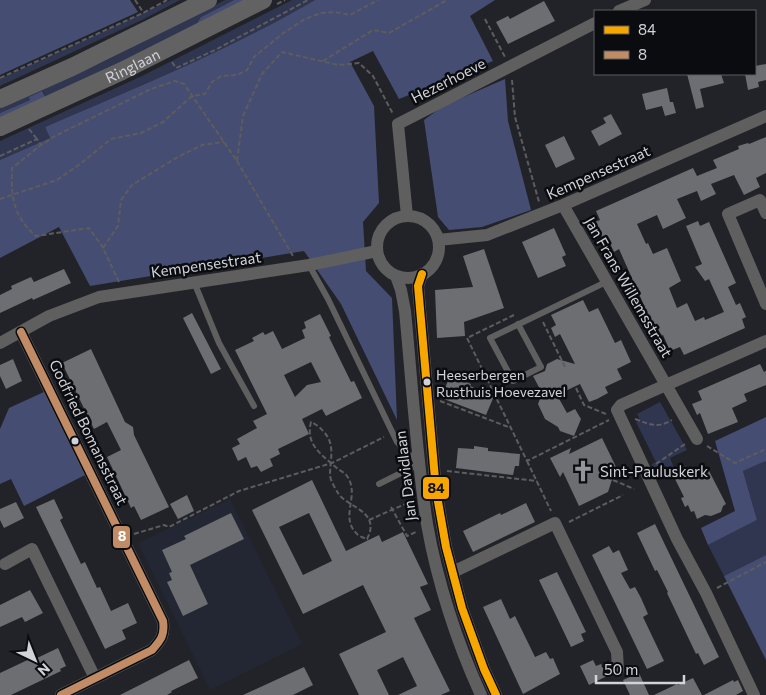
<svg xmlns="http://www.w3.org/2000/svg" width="766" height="695" font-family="Commissioner,sans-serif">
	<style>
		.built { fill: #232633 }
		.green { fill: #303650 }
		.forest { fill: #454d72 }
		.building { fill: #6d6e72; fill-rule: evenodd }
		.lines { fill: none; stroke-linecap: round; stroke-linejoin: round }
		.path { stroke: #5d5c5e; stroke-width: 2; stroke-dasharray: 5 2.5; stroke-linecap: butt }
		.lane { stroke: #605f5f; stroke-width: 6 }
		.street { stroke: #605f5f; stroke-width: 12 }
		.secondary { stroke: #636263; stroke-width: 18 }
		.bus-1-casing { stroke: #0b0c10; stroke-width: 11 }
		.bus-2-casing { stroke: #0b0c10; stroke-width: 11 }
		.bus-1 { stroke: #f7a600; stroke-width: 8 }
		.bus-2 { stroke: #c18c65; stroke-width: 8 }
		.bus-dot { fill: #d1d3d9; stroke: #0b0c10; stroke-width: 2 }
		.labels { text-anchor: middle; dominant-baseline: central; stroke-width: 5; stroke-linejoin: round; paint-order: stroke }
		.bus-label { font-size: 14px; fill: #d1d3d9; stroke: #0b0c10; text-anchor: start }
		.street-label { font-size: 15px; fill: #d1d3d9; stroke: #0b0c10 }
		.poi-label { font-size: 15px; fill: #d1d3d9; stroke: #0b0c10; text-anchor: start }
		.line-badge { stroke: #0b0c10; stroke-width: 2 }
		.badge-label { font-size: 14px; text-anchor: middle; font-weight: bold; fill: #fff }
		.pale-badge-label { font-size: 14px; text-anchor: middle; font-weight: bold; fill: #111 }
	</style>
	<rect width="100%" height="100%" fill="#222328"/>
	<path class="built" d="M230,499l72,145 -92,46 -72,-147z"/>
	<path class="green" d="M171,0h9l-36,19 -144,67v-7z
		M225,0h9l-33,17 -8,10 -147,71 -3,-7 -13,9 -30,13v-5l103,-46z
		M292,0h23c-86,50 -179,88 -270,127l5,11 -50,22v-19l142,-65z
		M660,402l27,48 -17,8 4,10 -17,10 -4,-8 -1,-6 4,-2 -20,-40 4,-2 -3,-6z
		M766,461v94l-42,21 -16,-31 49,-25 -14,-49z"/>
	<path class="forest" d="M0,0h130l8,12 -138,63z
		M234,0h12l-52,27 7,-10z
		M315,0h180l-25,16 23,45 -94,38 -26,-48 -23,11 24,44 5,97 -16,19 3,49 26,27 5,122 -56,-116 -37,-53 -214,35 -31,-59 -59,31v-98l50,-22 -5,-11c91,-39 184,-77 270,-127z
		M505,79l3,42 23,89 -49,17 -33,3 -11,-13 -14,-97 19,-14z
		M42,91l4,7 -46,20v-5l30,-13 -1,-3z
		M46,391l41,83 -63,32 -13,-27 -11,5v-55l9,-21z
		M766,417v44l-23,10 14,49 -49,25 -7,-17 34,-17 -20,-70z
		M766,555v105l-42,-84z"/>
	<path class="building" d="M544,1l11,20 -47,23 -12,-22 12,-6 2,3z
		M766,64v16l-8,2 1,5 -11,3 -3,-16h10v-8z
		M687,74h34l3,9 -24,6 4,18 -8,2z
		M667,88l3,14h3l3,11 -11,3 -3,-10 -16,4 -4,-16z
		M611,114l11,20 -23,12 -8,-15 15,-8 -3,-5z
		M564,136l11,23 -19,9 -11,-23z
		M766,137v36l-10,5 4,9 -16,8 -10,-20 -23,9 5,10 -15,7 -4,-10 -20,8 9,19 -23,11 -6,-14 -20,9 9,20 2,-1 5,11 14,-6 14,33 -12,7 8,20 10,-5 8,18 9,-4 1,3 19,-8 -15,-33 -4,2 -10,-14 7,-3 -16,-38 12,-5 2,5 9,-4 27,61 -8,4 8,18 4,-2 6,14 -4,2 3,9 -61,27 -4,-8 -10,4 -7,-16 -5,2 -39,-88 -5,3 -6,-13 -4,2 -9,-19 5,-2 -4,-9 97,-43 4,8 20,-8 -4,-8 26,-11 -1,-3 10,-3 1,1z
		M554,228l12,27 -4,2 4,9 -28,12 -16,-36z
		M484,249l20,59 -40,14 1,14 -28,2 -2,-48 38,-3 -10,-31z
		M64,269l7,14 -38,17 -1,-2 -32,15v-18l12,-6 -1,-3 20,-9 3,5z
		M583,300l6,12 9,-4 17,35 6,-3 10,22 -14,7 5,10 -17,8 3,6 -11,6 -8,3 -9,-18 -23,11 10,18 8,-4 6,10 -7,17 -14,-5 -2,-4 -13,-8 -7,-15 4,-11 -9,-17 12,-5 2,-7 10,-5 18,5 -15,-30 -5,3 -4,-9 5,-3 -5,-10z
		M192,313l29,56 -10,5 -28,-56z
		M320,314l11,22 -2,1 22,45 3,-1 8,17 -36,18 -4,-7 -20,10 7,15 -31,15 2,5 -10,5 3,7 -12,6 -4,-6 -6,2 -5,-11 -8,4 -6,-13 8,-4 -3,-5 20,-11 -4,-7 14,-7 -32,-64 19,-9 -2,-3 11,-6 2,3 8,-4 9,18 23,-11 -3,-8 4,-2 -2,-6zM311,362l10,20 -14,3 -12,12 -11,-22z
		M91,349l34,73 8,5 1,8 35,72 -28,13 -7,-14 -3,2 -24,-51 14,-7 -14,-28 -13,7 -32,-66z
		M13,359l9,22 -16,8 -6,-13v-11z
		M760,364l4,8 2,-1v14l-22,9 3,7 -15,7 6,14 -30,12 -8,-21 -3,2 -5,-11 10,-4 -4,-9z
		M450,376l21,8 -1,2 24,10 -8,19 -45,-17z
		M602,438l14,29 -8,25 -29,14 -16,-34 -3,5 -10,-19 21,-10 -2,6z
		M474,446l14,2v3l32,3 -1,12h-4l-2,9 -57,-7 2,-20 16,1z
		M686,466l5,10 16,-9 19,37 -3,2 -2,6 -10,4 -6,-1 -8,4 -3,-8 -3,1 -3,-7 -3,2 -4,-9 3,-1 -12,-24z
		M312,480l34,71 33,-16 3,7 21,-10 25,52 -8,3 11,23 -17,8 36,73 -9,4h-43l19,-9 -14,-29 -26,13 12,25h-30l-20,-41 47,-22 -23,-47 -60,29 -51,-104zM309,513l23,48 -29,14 -24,-48z
		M187,495l7,16 -16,8 -8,-15z
		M54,499l9,19 -3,2 21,44 4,-2 12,26 3,-1 11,24 17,-8 9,20 -15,7 4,9 -21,10 -69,-142z
		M16,502l8,16 -20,10 -4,-8v-11z
		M526,503l9,19 -62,30 -10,-21 37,-18 1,2z
		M231,513l13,26 -54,26 18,39 -25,12 -16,-34 5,-2 -3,-7 3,-1 -10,-22 24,-11 -2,-3z
		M655,524l64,133 -15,8 -6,-12 -2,1 -29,-61 1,-1 -11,-22 -2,1 -18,-38z
		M609,546l4,7 6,-3 9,20 -7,3 9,16 5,-2 6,11 7,16 -5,3 21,44 -17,8 -55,-114z
		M557,572l29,60 -5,2 3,7 -13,6 -32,-67z
		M30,590l13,23 -18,9 -3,-5 -22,10v-22z
		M501,599l9,20 5,-3 20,41 11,-5 4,7 3,-1 7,16 -37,20 -40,-87z
		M58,648l8,18 -6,3 1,2 -50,24h-11v-22l34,-16 1,2z
		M189,660l9,18 -27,13 1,1 -5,3h-47z
		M593,660l3,6 5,-2 6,12 -18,9 -9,-19z
		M304,667l9,18 -20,10h-50z
		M639,673l10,22h-19l-7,-15z
		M693,678l9,17h-48l23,-11 1,1z
		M733,680l1,2 4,-2 5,11 -7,4h-32z"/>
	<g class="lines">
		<path class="path" d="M135,0l8,12
			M277,4l8,-4
			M485,19l20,38
			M323,61l50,-31 16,3 58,-33
			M172,62l4,6 39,-18 93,-50
			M0,78l143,-65 24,-13
			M512,80l3,37 24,85
			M29,129l8,10
			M0,156l37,-17 4,6
			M237,161l56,95
			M0,199l57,-19 23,-16 31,-25 30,-6 22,-11 29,-26 13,-2 7,-12 9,-6 16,-1 10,-5 7,-13 28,-23 23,-15 16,-6 14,-1 15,3 28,-15
			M103,248l15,-22 3,-26 11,-15 44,-27 26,-13 22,-3
			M119,282l-17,-36 -13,-18 -53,8c-23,-20 -25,-38 -24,-68l29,-23 14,-9 96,-47 24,-8 9,3 53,77 6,-45 19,-42 20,-22 56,13 21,-2 14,13 20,38
			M514,315l-47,23 60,123 82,-41
			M543,322l22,45
			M576,388l8,17 22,9
			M440,401l71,27
			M635,419c15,5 21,10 37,1
			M707,446l28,17 31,-14
			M527,461l24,50
			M656,464l29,-20
			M447,471l90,10
			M613,480l21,9
			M391,507l16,29 9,-4
			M369,520l43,-19
			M569,522l54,-27
			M134,534l30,-9 5,2 70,-36 93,-28 52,-26
			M367,539c15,-28 -21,-32 -29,-46 -3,-5 -8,-13 -8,-18 0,-16 6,-31 -7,-44 -3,-4 -8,-7 -12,-9 -6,23 11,33 27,47 3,2 7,4 9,7 14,20 -9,41 11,59 3,2 7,3 10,5
			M717,588l49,-26"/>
		<path class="lane" d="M309,265l19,34 69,143 22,22 -40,20
			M194,282l25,61 35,63
			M518,324l23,43 -28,14 -23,-43 116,-56"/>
		<path class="street" d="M619,11l26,-11
			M563,205l134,234
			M766,213l-6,-13 -32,14 38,90
			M407,216l-9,-92 197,-101
			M377 247a31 31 0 1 1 62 0a31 31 0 1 1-62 0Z
			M438,240l49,-5 76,-30 203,-89
			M422,274l-4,12 18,204 10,57 16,61 22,61 12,26
			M396,276l5,14 4,21c7,71 11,143 22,213 10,57 30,119 54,171
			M21,332l142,289c2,14 -2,19 -11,29l-91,45
			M0,343l49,-27 50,-19 210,-32 68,-14
			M5,564l27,-15 63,129
			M453,572l102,-49 62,129 1,18
			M754,695l-48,-102 -29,-54 -60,-129 4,-5 20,-9 125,-55"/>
		<g class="secondary">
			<path d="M0,99l72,-32 136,-67"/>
			<path id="s1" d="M0,127l122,-56 141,-71"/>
		</g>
		<g class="bus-1-casing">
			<path id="bus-1" d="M422,274l-4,12 18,204 10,57 16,61 22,61 12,26"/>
		</g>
		<g class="bus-2-casing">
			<path id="bus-2" d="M21,332l142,289c2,14 -2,19 -11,29l-91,45"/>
		</g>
		<use href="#bus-1" class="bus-1"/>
		<use href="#bus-2" class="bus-2"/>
	</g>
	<defs>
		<g id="church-bare" transform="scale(1.725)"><path d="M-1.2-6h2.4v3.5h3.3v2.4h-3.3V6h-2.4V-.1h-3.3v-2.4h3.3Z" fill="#94959b" stroke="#0b0c10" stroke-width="2.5" paint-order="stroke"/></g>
	</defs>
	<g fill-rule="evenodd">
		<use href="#church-bare" x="583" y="471"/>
	</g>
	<g class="bus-dot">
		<circle cx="427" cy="382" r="4.5"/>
		<circle cx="75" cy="441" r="4.5"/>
	</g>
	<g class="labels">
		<g class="bus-label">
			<text x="436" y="374">Heeserbergen<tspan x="436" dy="17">Rusthuis Hoevezavel</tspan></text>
		</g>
		<g class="street-label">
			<text stroke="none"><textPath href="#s1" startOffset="146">Ringlaan</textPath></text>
			<text transform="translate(448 80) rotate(-27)">Hezerhoeve</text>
			<text transform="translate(598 172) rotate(-24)">Kempensestraat</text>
			<text transform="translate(206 264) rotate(-8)">Kempensestraat</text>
			<text transform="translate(629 287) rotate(60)">Jan Frans Willemsstraat</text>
			<text transform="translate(89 432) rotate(64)">Godfried Bomansstraat</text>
			<text transform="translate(405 476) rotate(-97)">Jan Davidlaan</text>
		</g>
		<g class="poi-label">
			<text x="600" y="471">Sint-Pauluskerk</text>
		</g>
	</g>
	<g class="line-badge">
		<rect x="422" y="476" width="28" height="24" rx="5" fill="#f7a600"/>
		<rect x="112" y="525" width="19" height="24" rx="5" fill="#c18c65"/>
	</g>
	<g class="badge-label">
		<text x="122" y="541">8</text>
	</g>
	<g class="pale-badge-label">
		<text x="436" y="493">84</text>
	</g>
	<rect x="594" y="10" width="162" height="65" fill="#0b0c10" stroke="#5a5c60"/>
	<rect x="604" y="26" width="25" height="8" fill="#f7a600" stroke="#5a5c60"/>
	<text x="638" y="35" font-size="15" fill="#d1d3d9">84</text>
	<rect x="604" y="51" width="25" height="8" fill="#c18c65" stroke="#5a5c60"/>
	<text x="638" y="60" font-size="15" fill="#d1d3d9">8</text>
	<g transform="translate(35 660) rotate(137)" stroke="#0b0c10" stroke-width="4" paint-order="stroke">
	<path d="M0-4L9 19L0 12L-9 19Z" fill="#d1d3d9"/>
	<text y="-8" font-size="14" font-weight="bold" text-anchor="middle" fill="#d1d3d9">N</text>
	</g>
	<path d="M596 675v8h88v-8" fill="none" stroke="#d1d3d9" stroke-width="2.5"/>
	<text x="604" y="675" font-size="15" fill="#d1d3d9" stroke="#0b0c10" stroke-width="4" paint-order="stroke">50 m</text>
</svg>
